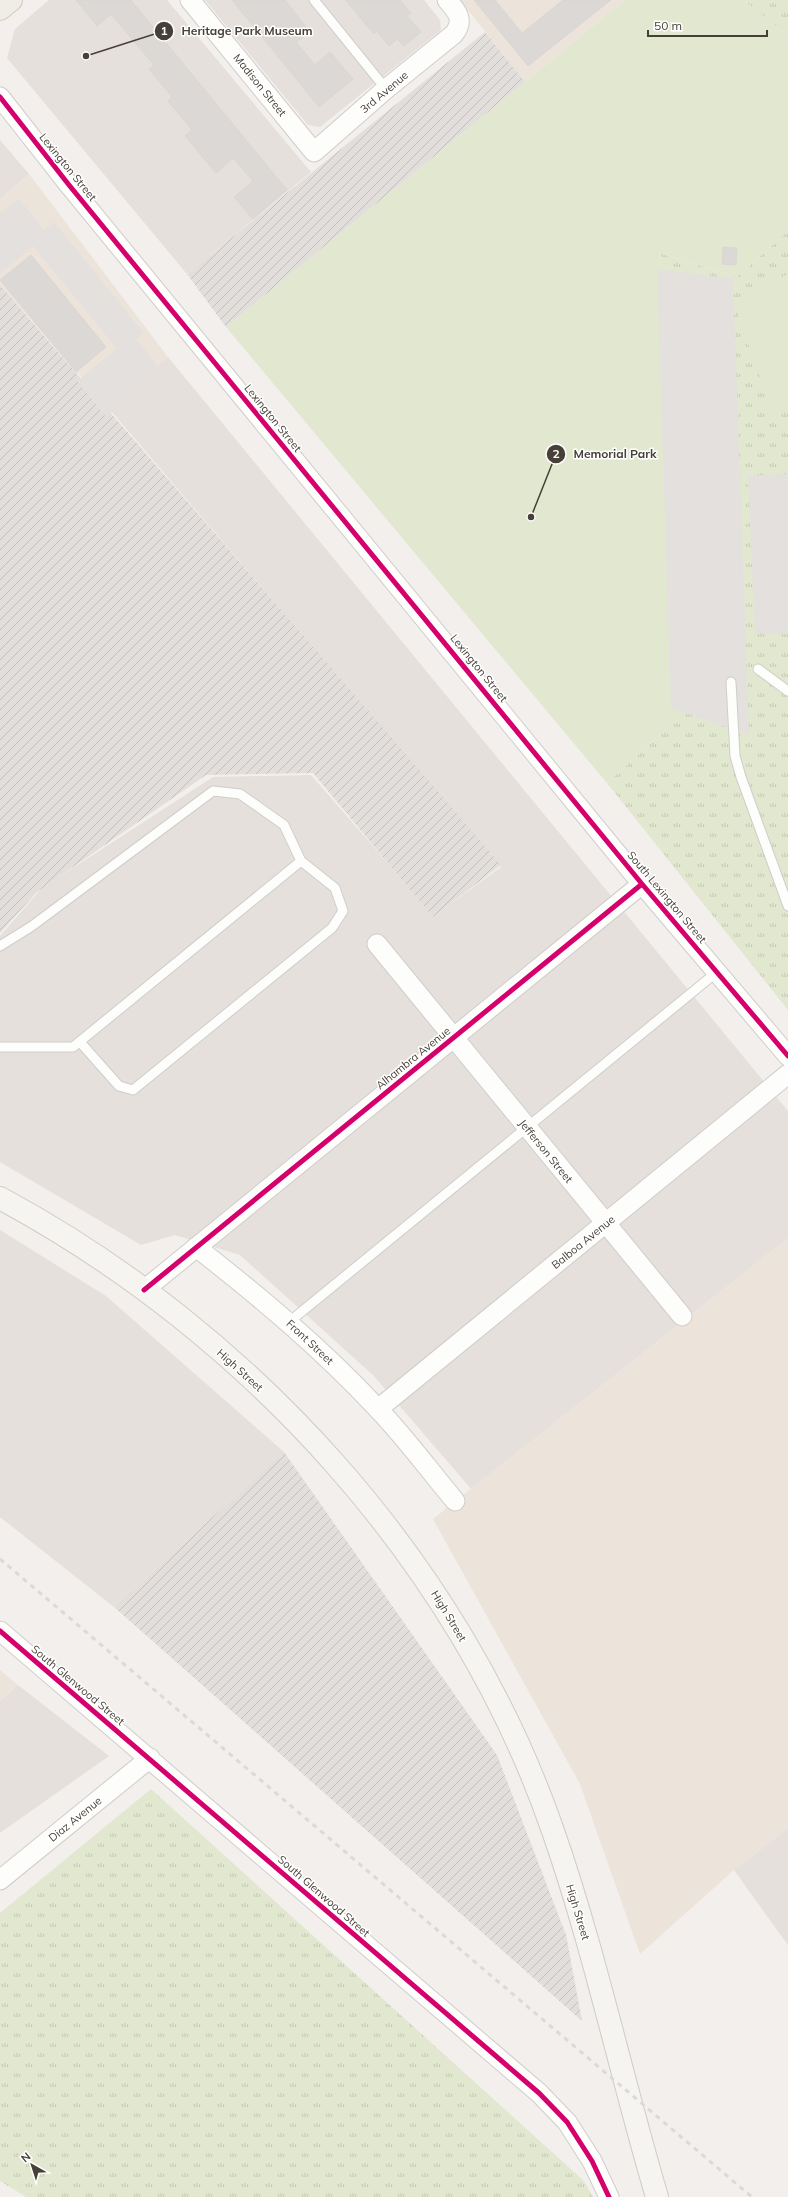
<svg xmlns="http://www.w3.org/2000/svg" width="788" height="2197" font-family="Mulish,sans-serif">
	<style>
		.residential { fill: #e5e0db }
		.commercial { fill: #ece3da }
		.industrial { fill: url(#industrial-furrows) }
		.grass { fill: url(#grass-tufts) }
		.green { fill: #e2e8cf }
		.parking { fill: #e3e0dd }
		.building { fill: #dbd8d5; stroke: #dad6d2 }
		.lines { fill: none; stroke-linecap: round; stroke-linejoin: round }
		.service-casing { stroke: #d0cdca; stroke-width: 11 }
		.minor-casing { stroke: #d0cdca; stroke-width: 21 }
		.secondary-casing { stroke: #d0cbc4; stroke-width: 24 }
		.primary-casing { stroke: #d2c9bc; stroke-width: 24 }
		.service { stroke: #fdfdfc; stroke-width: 9 }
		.minor { stroke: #fdfdfc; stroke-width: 19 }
		.secondary { stroke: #f6f4f1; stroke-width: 22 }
		.primary { stroke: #f0ece6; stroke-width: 22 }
		.rail { stroke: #dadad9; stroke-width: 3; stroke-dasharray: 5 5; stroke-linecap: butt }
		.cycleway-casing { stroke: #fff; stroke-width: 8 }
		.cycleway { stroke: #d6006c; stroke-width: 5 }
		.labels { text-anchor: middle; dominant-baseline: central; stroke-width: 3; stroke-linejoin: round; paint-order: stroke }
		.street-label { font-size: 11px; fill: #474039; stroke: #fff }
		.leader { fill: none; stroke: #474039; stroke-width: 1.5 }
		.callout-dot { fill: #474039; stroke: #fff; stroke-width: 1.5 }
		.mark-label { font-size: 12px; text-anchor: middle; font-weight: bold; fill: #fff }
		.callout-label { font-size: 12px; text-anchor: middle; font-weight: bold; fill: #474039; stroke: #fff; stroke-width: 3; stroke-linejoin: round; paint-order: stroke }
	</style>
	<defs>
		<pattern id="industrial-furrows" width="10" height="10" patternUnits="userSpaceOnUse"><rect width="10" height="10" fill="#e1dedb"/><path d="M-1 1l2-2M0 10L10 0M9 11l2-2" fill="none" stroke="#c2c0bd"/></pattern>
		<pattern id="grass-tufts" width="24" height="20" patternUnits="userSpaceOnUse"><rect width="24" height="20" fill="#e2e8cf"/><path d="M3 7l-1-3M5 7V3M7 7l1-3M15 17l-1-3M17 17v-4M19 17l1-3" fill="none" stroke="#c3c8b2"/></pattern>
	</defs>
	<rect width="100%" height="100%" fill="#f2efec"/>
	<path class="residential" d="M49,0h118l144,172 -124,102 -180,-216 8,-29z
		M205,0h219l16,20 1,10 -121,97 -12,-2z
		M0,140l29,34 -29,25z
		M168,357l620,754v127l-317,251 -97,-113 -134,-121 -65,-20 -34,10 -141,-83v-226l42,-48 171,-111 98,-2 123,141 67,-49 -395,-462z
		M0,1230l106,66 178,156 -170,155 -114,-90z
		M18,1685l91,71 -109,77v-132z
		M788,1828v117l-54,-75z"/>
	<path class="commercial" d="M460,0h165l-100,82z
		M29,174l139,183 -62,48 -106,-120v-86z
		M788,1238v590l-54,42 -94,84 -60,-170 -147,-265z
		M0,1670l18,15 -18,16z"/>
	<path class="industrial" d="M485,32l40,50 -299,245 -39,-53z
		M0,285l303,350 198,230 -68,52 -120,-144 -107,2 -169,117 -37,41z
		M284,1452l213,303 69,180 16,86 -468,-414z"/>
	<path class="grass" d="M743,0h45v35z
		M788,231v779l-181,-227 83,-76 -31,-454 78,24z
		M151,1789l433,392 9,16h-567l-26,-16v-268z"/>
	<path class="green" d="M625,0h118l45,35v196l-51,46 -78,-24 31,454 -83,76 -381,-456z
		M788,274v132l-16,5 -34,-97c11,-26 26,-28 50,-40z"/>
	<path class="parking" d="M19,199l25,31 10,-8 89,110 -7,7 26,32 -56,46 -29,-36 40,-32 -84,-103 -33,27v-59z
		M657,269l76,10 16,456 -78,-27z
		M788,474v160l-33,-1 -7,-157z"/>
	<path class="building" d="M76,0h55l156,190 -34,29 -19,-22 19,-16 -20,-23 -17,15 -31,-37 7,-6 -24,-29 4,-4 -23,-28 5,-4 -43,-51 -14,12z
		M232,0h53l25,32 -14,10 19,23 15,-13 23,27 -34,28z
		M345,0h55l11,13 -4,3 14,16 -17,14 -7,-7 -8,7 -12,-15 -3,3z
		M474,0h21l27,33 41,-33h48l-83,66z
		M723,247l14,1 -1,17 -14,-1z
		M31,255l75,92 -30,25 -76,-92z"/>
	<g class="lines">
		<g class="service-casing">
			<path id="service" d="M314,0l72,89
				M758,669l30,22
				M731,682l4,74 6,21 47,129
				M0,946l32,-20 181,-135 27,3 44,31 17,36 -228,186h-73
				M80,1042l39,44 14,4 199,-162 11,-17 -8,-23 -34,-27
				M289,1322l428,-350"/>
		</g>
		<g class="minor-casing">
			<path id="minor" d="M190,0l124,152 72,-63 68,-55c11,-14 3,-23 -7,-34
				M0,97l69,88 573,699 146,172
				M377,944l305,372
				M196,1247c64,50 125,101 181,161 28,29 52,62 78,93
				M144,1290l498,-406
				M378,1409l410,-335
				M0,1631l539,462 28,29 25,39 17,36
				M0,1880l150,-122"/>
		</g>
		<g class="secondary-casing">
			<path id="secondary" d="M0,1198c249,134 460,364 553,633 42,120 68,245 104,366"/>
		</g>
		<g class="primary-casing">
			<path id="primary" d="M0,9l11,-9"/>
		</g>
		<use href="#service" class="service"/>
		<use href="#minor" class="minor"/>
		<use href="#secondary" class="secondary"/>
		<use href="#primary" class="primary"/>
		<path class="rail" d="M0,1559l752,638"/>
		<g class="cycleway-casing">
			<path id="cycleway" d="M0,97l69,88 573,699 146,172
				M144,1290l498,-406
				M0,1631l539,462 28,29 25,39 17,36"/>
		</g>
		<use href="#cycleway" class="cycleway"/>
	</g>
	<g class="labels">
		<g class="street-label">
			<text transform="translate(260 85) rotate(51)">Madison Street</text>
			<text transform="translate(384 92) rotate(-40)">3rd Avenue</text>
			<text transform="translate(68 167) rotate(51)">Lexington Street</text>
			<text transform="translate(273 418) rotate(51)">Lexington Street</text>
			<text transform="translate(479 668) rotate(51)">Lexington Street</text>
			<text transform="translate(667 897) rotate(50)">South Lexington Street</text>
			<text transform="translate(413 1058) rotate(-39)">Alhambra Avenue</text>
			<text transform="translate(546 1151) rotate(51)">Jefferson Street</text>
			<text transform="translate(583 1242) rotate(-39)">Balboa Avenue</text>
			<text transform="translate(310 1342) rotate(43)">Front Street</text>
			<text transform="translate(240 1370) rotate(42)">High Street</text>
			<text transform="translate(449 1616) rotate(59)">High Street</text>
			<text transform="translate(78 1685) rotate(40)">South Glenwood Street</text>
			<text transform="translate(75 1819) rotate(-39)">Diaz Avenue</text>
			<text transform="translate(324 1896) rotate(41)">South Glenwood Street</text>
			<text transform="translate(578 1912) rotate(73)">High Street</text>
		</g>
	</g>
	<path class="leader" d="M86 56L164 31M531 517L556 454"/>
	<g class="callout-dot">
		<circle cx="86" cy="56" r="4"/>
		<circle cx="531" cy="517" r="4"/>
		<circle cx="164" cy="31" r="10"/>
		<circle cx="556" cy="454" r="10"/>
	</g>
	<g class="mark-label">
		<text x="164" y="35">1</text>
		<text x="556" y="458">2</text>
	</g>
	<g class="callout-label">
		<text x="247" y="35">Heritage Park Museum</text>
		<text x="615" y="458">Memorial Park</text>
	</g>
	<g transform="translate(32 2165) rotate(321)" stroke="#ffffff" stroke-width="3" paint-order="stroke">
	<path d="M0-3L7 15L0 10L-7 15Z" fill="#474039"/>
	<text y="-6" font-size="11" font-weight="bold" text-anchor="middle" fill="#474039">N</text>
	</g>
	<path d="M648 30v6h119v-6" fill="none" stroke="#474039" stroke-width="2"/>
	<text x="654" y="30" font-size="12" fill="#474039" stroke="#ffffff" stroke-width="3" paint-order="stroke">50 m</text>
</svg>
